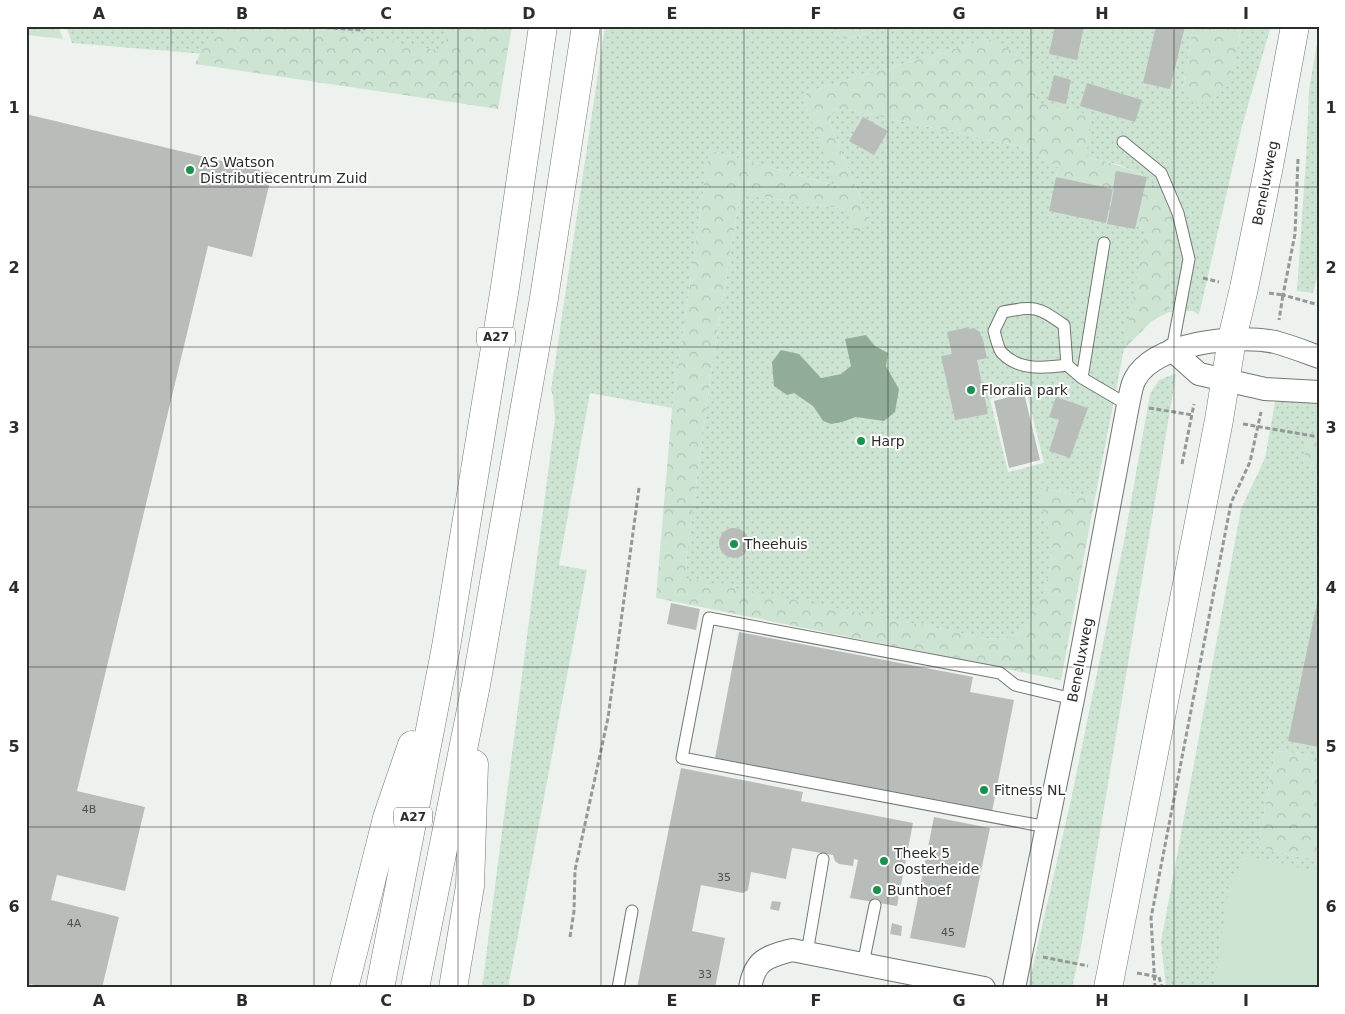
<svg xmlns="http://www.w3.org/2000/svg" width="1345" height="1014" font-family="'DejaVu Sans',sans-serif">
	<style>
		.grass { fill: url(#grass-dots); fill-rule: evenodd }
		.forest { fill: url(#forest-crowns) }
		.park { fill: #cee4d3 }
		.water { fill: #91ad97 }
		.building { fill: #b8bdb9 }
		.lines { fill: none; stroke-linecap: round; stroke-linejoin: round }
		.lane-casing { stroke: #737774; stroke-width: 13 }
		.street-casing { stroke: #737774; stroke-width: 24 }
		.secondary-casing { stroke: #737774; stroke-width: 29 }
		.highway-casing { stroke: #737774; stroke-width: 29 }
		.path { stroke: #959996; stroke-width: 3; stroke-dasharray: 5 2.5; stroke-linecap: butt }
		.lane { stroke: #fff; stroke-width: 11 }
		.street { stroke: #fff; stroke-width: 22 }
		.secondary { stroke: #fff; stroke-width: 28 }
		.highway { stroke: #fff; stroke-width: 28 }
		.grid { fill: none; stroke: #2b2d2b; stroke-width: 1; stroke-opacity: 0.55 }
		.poi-dot { fill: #1a924d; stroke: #fff; stroke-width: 2 }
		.labels { text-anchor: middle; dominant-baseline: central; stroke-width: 4; stroke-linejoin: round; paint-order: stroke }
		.number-label { font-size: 11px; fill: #4e514e }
		.shield { fill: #fff; stroke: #6b6c6b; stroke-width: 1 }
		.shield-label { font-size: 12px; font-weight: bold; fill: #2b2d2b }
		.poi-label { font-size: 14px; fill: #2b2d2b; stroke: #fff; text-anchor: start }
		.street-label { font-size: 14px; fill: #2b2d2b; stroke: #fff }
		.neatline { fill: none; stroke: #2b2d2b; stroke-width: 2 }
		.grid-label { font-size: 16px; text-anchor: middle; font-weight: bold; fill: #2b2d2b }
	</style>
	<defs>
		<pattern id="grass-dots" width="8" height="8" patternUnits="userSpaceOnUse" patternTransform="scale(1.25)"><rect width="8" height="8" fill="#cee4d3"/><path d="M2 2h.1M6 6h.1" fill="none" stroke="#b1c4b5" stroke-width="1.8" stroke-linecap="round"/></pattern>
		<pattern id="forest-crowns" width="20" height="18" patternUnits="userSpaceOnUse" patternTransform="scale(1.25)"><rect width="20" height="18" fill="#cee4d3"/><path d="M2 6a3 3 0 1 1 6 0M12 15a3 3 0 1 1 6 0" fill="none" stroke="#b1c4b5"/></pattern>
	</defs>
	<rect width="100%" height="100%" fill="#edf2ee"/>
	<path class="grass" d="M66,26h429l-9,72 -269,-43 -145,-12z
		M605,26h225l4,7 12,6 48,-13h299l-10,62 34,7c16,-24 20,-40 24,-69h30l-29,100 -43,189 -6,-4 -24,1 4,-102 -8,-14 -24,-21 -21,-10 -34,-8 -51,-55 -47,-63 -181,53 -3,8 33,86 -128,-36 -37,258 -82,-15 -31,172 28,5 -79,418h-26l73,-570 -2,-22 -2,-6z
		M1319,32v238l-6,23 -16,-2 9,-132 3,-69z
		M834,109l20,2 164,35 28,12 12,9 -9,44 95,17 1,13 -50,257 -54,-10c3,18 9,38 11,57 2,24 -14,78 -37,90 -9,5 -20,4 -30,3l-299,-59 1,-27 26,-193 27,-165 106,15 25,16 -42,-104zM866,335l9,11 24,43 -31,29c-4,0 -9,-1 -12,-1 -14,2 -17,9 -33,4l-10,-15 7,-28 21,-4 10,-8zM1026,390l18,73 -36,9 -18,-73z
		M1174,374h2l-95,573 -9,41h-44l44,-193 52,-254 26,-147 9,-14z
		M1276,397l43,5v35l-11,-1 -5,27 16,4v291l-35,-7 -9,1 -17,95 61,15v126h-153l-5,-46 80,-433 24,-51z"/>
	<path class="forest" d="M26,26h32l5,13 -37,-4z
		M232,26h75l138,26 3,-26h64l-14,83 -303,-45 12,-25z
		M830,26h64l-48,13 -12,-6z
		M1193,26h48c-3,23 -9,63 -32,75 -4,2 -10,2 -15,2l-9,-8 -2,-7z
		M988,39l54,28 -6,35 56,13 -6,42c38,9 67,16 87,53l-4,102 -16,8 -30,30 21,-109v-13l-95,-17 9,-44 -12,-9 -28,-12 -164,-35 -20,-2 -5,12 42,104 -16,9 -9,-25 -106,-15 -27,165 -26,193 -1,26 299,60c10,1 21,2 30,-3 23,-12 39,-67 37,-91 -2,-13 -8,-24 -10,-37 -1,-6 -1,-13 -1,-19l54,10 -34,182 -405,-82 16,-190 37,-258 127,36 -32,-86 3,-8z
		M1308,435l11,2v30l-16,-4z
		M1284,751l35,7v104l-61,-15 17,-95z"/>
	<path class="park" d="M1245,856l74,16v116h-105l15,-100z"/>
	<path class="water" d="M866,335l9,11 13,7 -2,13 13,23 -4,23 -11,9 -28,-4 -14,5 -11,2 -8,-3 -10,-15 -19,-13 -7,2 -13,-9 -2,-24 9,-12 18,4 22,24 20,-4 10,-8 -6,-27z"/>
	<path class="building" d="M1055,26h29l-7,34 -28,-6z
		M1156,26h29l-15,63 -27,-6z
		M1054,75l17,5 -5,24 -18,-4z
		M1087,83l55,17 -7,22 -55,-16z
		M26,114l246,59 -20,84 -44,-11 -131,545 68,16 -20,84 -68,-16 -6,25 68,17 -17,71h-56l-16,-4 -1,4h-3z
		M863,117l25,14 -14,24 -25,-14z
		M1116,171l31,6 -12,52 -28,-5 7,-35h-1l-7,34 -57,-12 7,-34 57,12z
		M969,327v2l5,-1 6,4 1,4h1l5,22 -10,2 11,54 -33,6 -14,-64 11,-2 -5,-22z
		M1024,393l16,67 -31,8 -15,-67z
		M1056,397l32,11 -18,50 -21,-7 10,-31 -10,-3z
		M719 543a15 15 0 1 1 30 0a15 15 0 1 1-30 0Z
		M1318,598h1v149l-31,-6z
		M671,603l29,6 -4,21 -29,-6z
		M739,632l234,45 -3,15 44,8 -22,112 -277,-54z
		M681,768l122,24 -2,9 112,22 -16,83 -47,-8 8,-38 -4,-1 -1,7 -14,-2 -4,-3 -2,-6 -41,-7 -6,31 -35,-7 -3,18 -5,3 -42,-8 -9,46 33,7 -10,50h-78z
		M934,817l56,11 -25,120 -55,-10z
		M772,901l9,1 -2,9 -9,-2z
		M892,923l10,3 -1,10 -11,-2z"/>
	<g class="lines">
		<g class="lane-casing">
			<path id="lane" d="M1123,142l38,31 17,40 11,46 -17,91
				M1067,365l-3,-40c-28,-19 -28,-19 -61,-13l-9,19c2,6 4,18 8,22 17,18 43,15 65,12l15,13 46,27
				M1082,378l22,-135
				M1047,827l-365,-69 27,-140 291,55 15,12 58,14
				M807,953l16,-94
				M863,964l12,-59
				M618,988l14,-77"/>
		</g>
		<g class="street-casing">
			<path id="street" d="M1172,350l27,24 66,15 54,3
				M750,988c5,-29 17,-31 42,-38l192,38
				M1014,988l59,-289 55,-294c2,-8 3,-19 7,-26 20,-37 103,-45 140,-37 15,4 30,10 44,15"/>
		</g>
		<g class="secondary-casing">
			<path id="secondary" d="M1108,988l111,-568 13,-81 12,-51 25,-122 26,-140"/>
		</g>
		<g class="highway-casing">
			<path id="highway" d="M344,988l43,-170 25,-73
				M380,988l66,-341 59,-360 38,-261
				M415,988l61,-303 68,-387 42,-272
				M453,988l17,-102 4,-122"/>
		</g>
		<path class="path" d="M303,26l58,4 9,-4
			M1298,159l-3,75 -12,61 36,10
			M1203,278l16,4
			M1269,293l14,2 -4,25
			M1149,408l44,7
			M1243,424l76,13
			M1182,464l12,-60
			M570,937l4,-26 1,-41 33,-152 31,-230
			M1043,957l45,9
			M1137,973l22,4 3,11
			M1155,988l-4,-70 80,-415 19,-41 11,-50"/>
		<use href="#lane" class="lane"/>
		<use href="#street" class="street"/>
		<use href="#secondary" class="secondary"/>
		<use href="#highway" class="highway"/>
	</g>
	<path class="grid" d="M171,26v962M314,26v962M458,26v962M601,26v962M744,26v962M888,26v962M1031,26v962M1174,26v962M26,187h1293M26,347h1293M26,507h1293M26,667h1293M26,827h1293"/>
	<g class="poi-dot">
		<circle cx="190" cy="170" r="5"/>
		<circle cx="971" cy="390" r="5"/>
		<circle cx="861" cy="441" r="5"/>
		<circle cx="734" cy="544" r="5"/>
		<circle cx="984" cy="790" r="5"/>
		<circle cx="884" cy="861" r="5"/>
		<circle cx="877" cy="890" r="5"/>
	</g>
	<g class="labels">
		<g class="number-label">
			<text x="89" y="809">4B</text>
			<text x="724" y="877">35</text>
			<text x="74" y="923">4A</text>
			<text x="948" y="932">45</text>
			<text x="705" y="974">33</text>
		</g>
		<g class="shield">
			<rect x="477" y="327.5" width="38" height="19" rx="4"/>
			<rect x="394" y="807.5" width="38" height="19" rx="4"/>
		</g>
		<g class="shield-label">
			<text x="496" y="337">A27</text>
			<text x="413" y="817">A27</text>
		</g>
		<g class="poi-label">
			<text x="200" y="162">AS Watson<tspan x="200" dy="16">Distributiecentrum Zuid</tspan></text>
			<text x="981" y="390">Floralia park</text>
			<text x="871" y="441">Harp</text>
			<text x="744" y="544">Theehuis</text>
			<text x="994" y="790">Fitness NL</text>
			<text x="894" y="853">Theek 5<tspan x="894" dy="16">Oosterheide</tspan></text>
			<text x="887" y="890">Bunthoef</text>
		</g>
		<g class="street-label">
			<text transform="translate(1265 183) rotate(-79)">Beneluxweg</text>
			<text transform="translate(1080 660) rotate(-79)">Beneluxweg</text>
		</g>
	</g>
	<rect width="1345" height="1014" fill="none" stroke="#ffffff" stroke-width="55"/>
	<rect x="28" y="28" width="1290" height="958" class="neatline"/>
	<g class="grid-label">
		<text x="99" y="19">A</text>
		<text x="242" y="19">B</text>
		<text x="386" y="19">C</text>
		<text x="529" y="19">D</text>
		<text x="672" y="19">E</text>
		<text x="816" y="19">F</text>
		<text x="959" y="19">G</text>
		<text x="1102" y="19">H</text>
		<text x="1246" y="19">I</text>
		<text x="14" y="113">1</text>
		<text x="1331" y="113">1</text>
		<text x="14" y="273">2</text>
		<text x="1331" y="273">2</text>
		<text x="14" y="433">3</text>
		<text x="1331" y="433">3</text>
		<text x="14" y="593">4</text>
		<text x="1331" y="593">4</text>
		<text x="14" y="752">5</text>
		<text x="1331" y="752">5</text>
		<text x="14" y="912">6</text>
		<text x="1331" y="912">6</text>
		<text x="99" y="1006">A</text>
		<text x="242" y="1006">B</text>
		<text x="386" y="1006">C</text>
		<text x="529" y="1006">D</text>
		<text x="672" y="1006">E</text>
		<text x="816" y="1006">F</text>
		<text x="959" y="1006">G</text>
		<text x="1102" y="1006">H</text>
		<text x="1246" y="1006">I</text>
	</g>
</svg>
